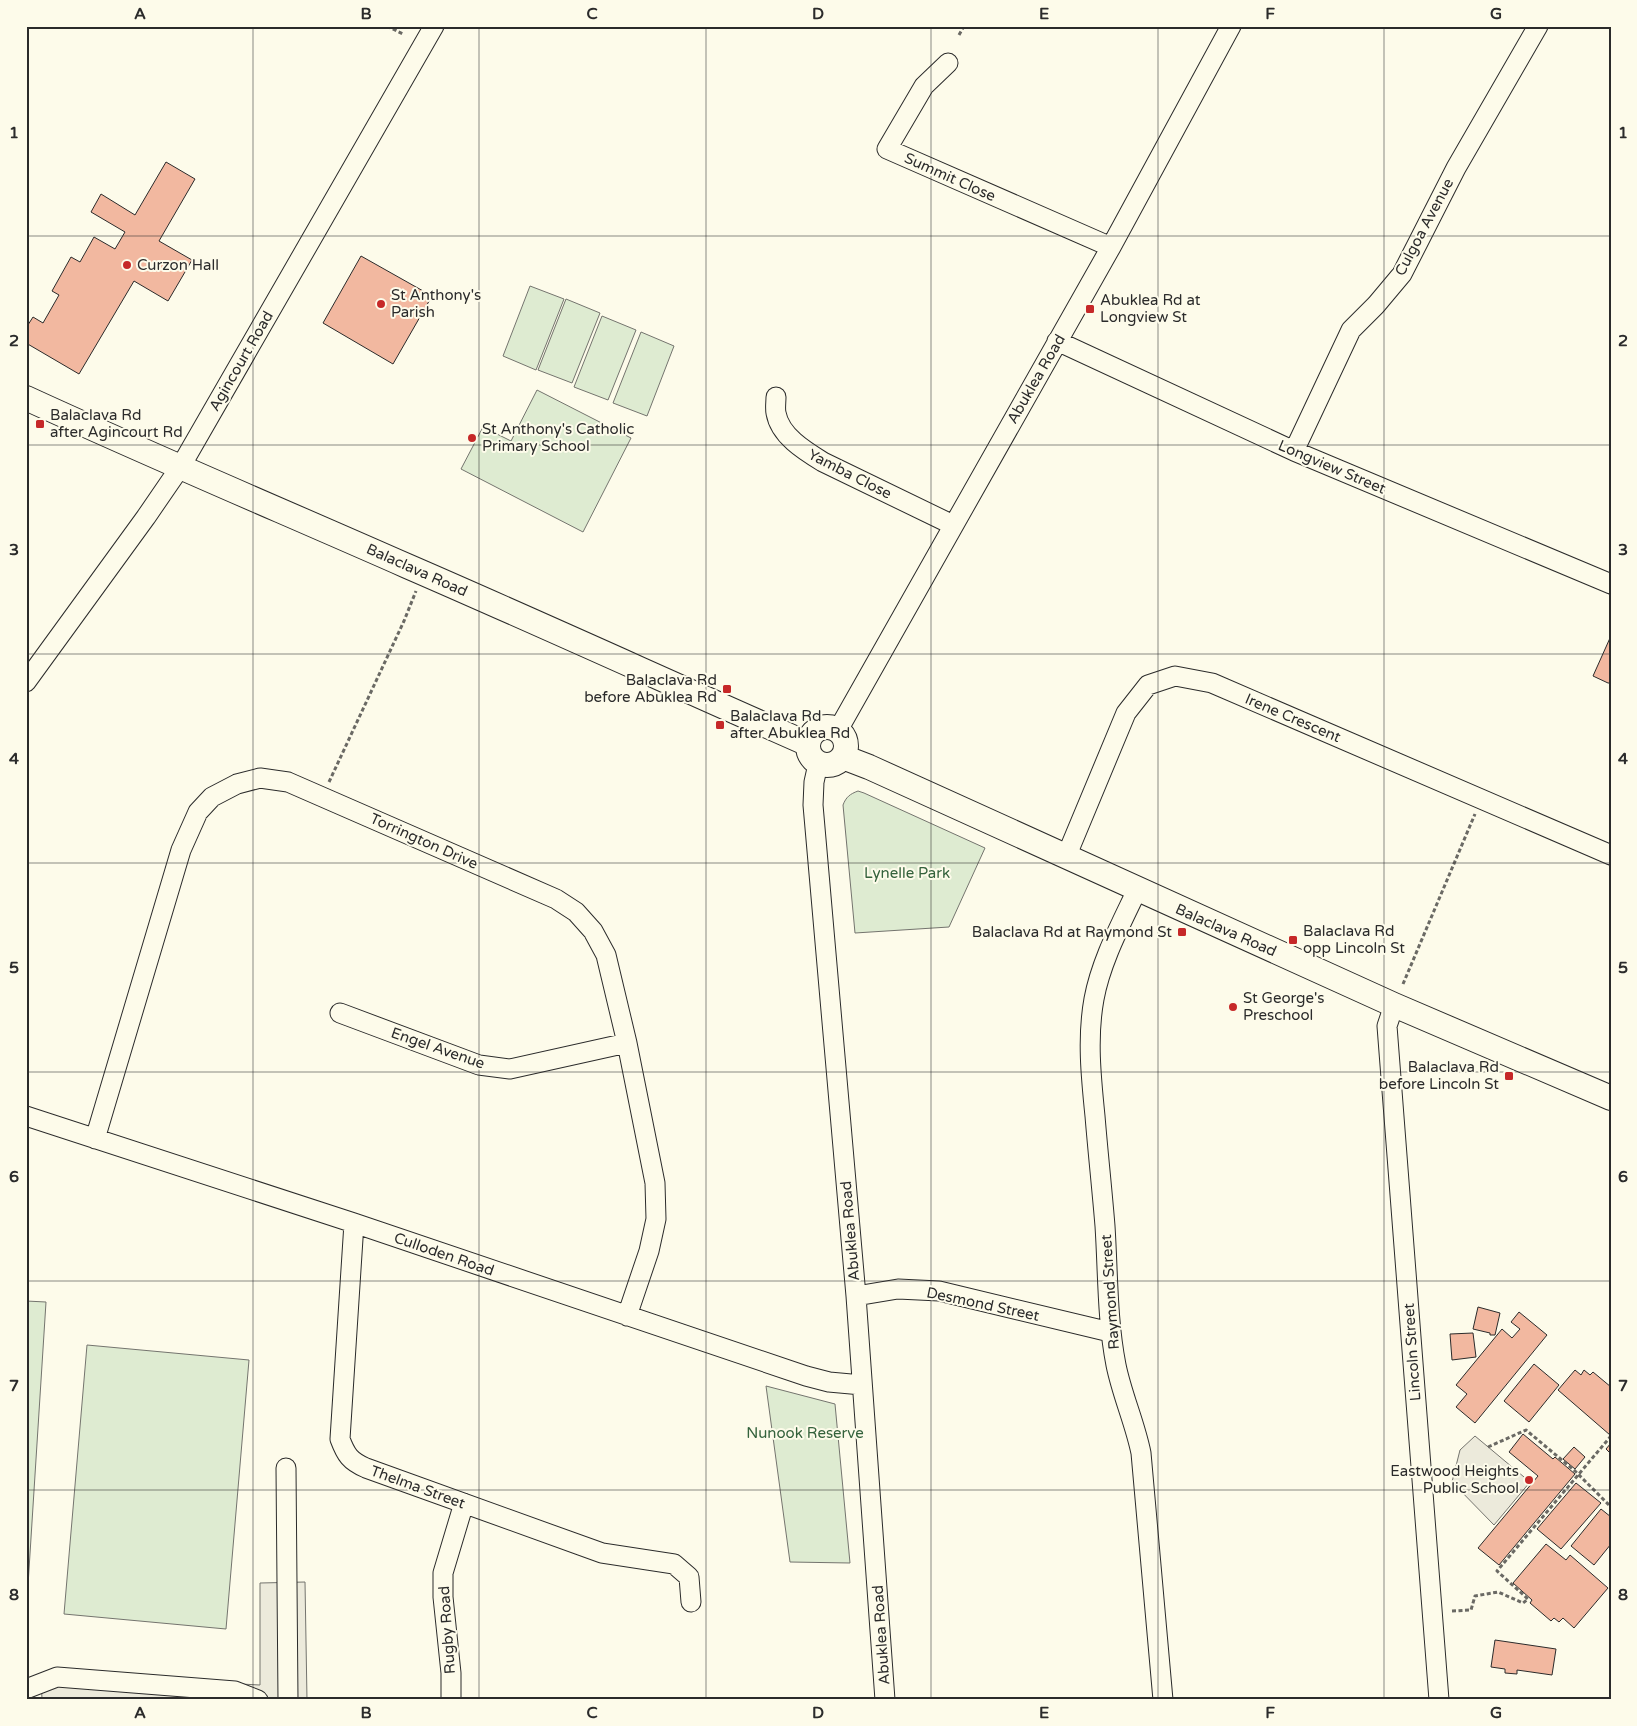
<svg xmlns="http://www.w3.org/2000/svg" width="1637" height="1726" font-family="'Varela Round',sans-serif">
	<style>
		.green { fill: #deebd1; stroke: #74746e }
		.parking { fill: #eceadb; stroke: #74746e }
		.building { fill: #f2b8a0; stroke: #2b2b2b }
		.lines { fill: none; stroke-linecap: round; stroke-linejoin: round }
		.minor-casing { stroke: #2b2b2b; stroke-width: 21 }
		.major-casing { stroke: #2b2b2b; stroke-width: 26 }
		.path { stroke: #6a6964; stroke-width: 3; stroke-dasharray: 4 2.5; stroke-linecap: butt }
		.minor { stroke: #fdfbea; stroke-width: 19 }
		.major { stroke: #fdfbea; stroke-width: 24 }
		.grid { fill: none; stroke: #2b2b2b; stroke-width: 1; stroke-opacity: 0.55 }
		.poi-dot { fill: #c62828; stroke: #fdfbea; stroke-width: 2 }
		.labels { text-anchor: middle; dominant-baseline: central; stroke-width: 4; stroke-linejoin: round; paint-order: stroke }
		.street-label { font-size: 15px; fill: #2b2b2b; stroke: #fdfbea }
		.poi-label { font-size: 15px; fill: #2b2b2b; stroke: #fdfbea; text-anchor: start }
		.park-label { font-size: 15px; fill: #34623c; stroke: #fdfbea }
		.neatline { fill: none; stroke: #2b2b2b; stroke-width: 2 }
		.grid-label { font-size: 16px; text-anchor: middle; font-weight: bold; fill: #2b2b2b }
	</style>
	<rect width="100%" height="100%" fill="#fdfbea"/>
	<path class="green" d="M530,286l34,13 -28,71 -33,-14z
		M566,299l34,14 -28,70 -34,-13z
		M602,316l34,14 -28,70 -34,-13z
		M641,332l33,14 -27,70 -34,-13z
		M537,390l94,48 -48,94 -122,-63 22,-42 28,14z
		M858,791l6,2 121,55 -36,79 -94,6 -12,-128c3,-8 7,-11 15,-14z
		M26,1301l20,1 -19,299h-1z
		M87,1345l162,15 -23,269 -162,-15z
		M766,1386l69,18 15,159 -60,-1z"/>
	<path class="parking" d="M1475,1436l55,46 -36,43 -42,-43 8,-32z
		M305,1582l2,118h-265l-1,-26 219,11v-102z"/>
	<path class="building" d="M166,162l29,17 -36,62 33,19 -24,41 -34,-20 -55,93 -53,-31v-15l7,-11 10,6 16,-28 -7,-4 19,-34 9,5 14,-25 21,12 10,-17 -34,-20 10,-18 34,21z
		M361,256l71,40 -39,68 -70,-41z
		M1610,638l1,45h-3l-15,-7z
		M1478,1307l22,6 -5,22h-5v-2l-17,-4z
		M1519,1312l28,23 -72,88 -19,-16 11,-13 -11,-9 46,-56 10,9 8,-9 -9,-7z
		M1473,1333l3,24 -24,3 -2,-26z
		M1534,1364l25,21 -30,37 -25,-21z
		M1575,1370l6,5 3,-5 6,5 3,-3 18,15 -1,48 -52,-45z
		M1523,1434l30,25 2,-2 20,17 -76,91 -21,-17 60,-72 -29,-24z
		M1611,1443v11l-5,-5z
		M1574,1447l11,10 -10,12 -12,-10z
		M1576,1483l25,20 -40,46 -24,-20z
		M1601,1509l10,8v27l-17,21 -23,-19z
		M1546,1544l20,16 4,-5 38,33 -34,40 -11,-10 -4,4 -5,-4 -3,3 -21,-18 2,-3 -19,-17z
		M1495,1640l61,9 -4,26 -35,-5v4l-12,-1v-4l-14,-2z"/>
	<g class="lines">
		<g class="minor-casing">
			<path id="minor" d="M948,63l-24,23 -37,63 224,98
				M1057,341l237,110 317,133
				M776,397c0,5 -1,11 0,16 4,23 29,38 47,49l130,63
				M1294,451l57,-121 25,-25 26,-31 54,-106 82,-142
				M26,682l120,-165 35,-51 253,-440
				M838,730l273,-483 120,-221
				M818,764l-4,18 -1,23 43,491 29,404
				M1066,857l60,-144 22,-28 27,-9 37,7 399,172
				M1137,890c-16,34 -36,71 -43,109 -7,38 -3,78 1,117 3,37 7,73 10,110 3,46 2,93 11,139 6,30 19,58 25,88l22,247
				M1394,1005l-7,21 52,674
				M340,1013l139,52 31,4 117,-26
				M26,1116l328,107 452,153 23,6 33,3
				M95,1139l86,-289 17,-38 14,-15 25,-13 23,-6 28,4 268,117 20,13 17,19 13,24 21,88 28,140 1,36 -7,32 -22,65
				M354,1223l-14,216c6,16 10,22 26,29l236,85 72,11 15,13 2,25
				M856,1296l42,-7 41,2 171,41
				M286,1468l2,232
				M26,1689l31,-12 178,14 23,9
				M451,1700v-27l-8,-76v-24l21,-70"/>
		</g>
		<g class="major-casing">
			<path id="major" d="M26,398c126,58 254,112 381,168 134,58 267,119 401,178
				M808 746a19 19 0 1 1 38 0a19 19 0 1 1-38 0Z
				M843,757l26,10 525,238 217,93"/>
		</g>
		<path class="path" d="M387,26l16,8
			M959,35l5,-9
			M329,782l75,-161 12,-30
			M1403,984l72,-170
			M1488,1447l38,-17 49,41 36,36
			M1452,1611l19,-1 4,-14 23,-4 25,11 5,-4 -31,-28 114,-135"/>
		<use href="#minor" class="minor"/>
		<use href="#major" class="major"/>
	</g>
	<path class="grid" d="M253,26v1674M479,26v1674M706,26v1674M931,26v1674M1158,26v1674M1384,26v1674M26,236h1585M26,445h1585M26,654h1585M26,863h1585M26,1072h1585M26,1281h1585M26,1490h1585"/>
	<g class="poi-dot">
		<circle cx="127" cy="265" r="5"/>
		<circle cx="381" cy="304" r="5"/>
		<rect x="1085" y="304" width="10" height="10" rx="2.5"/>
		<rect x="35" y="419" width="10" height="10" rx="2.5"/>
		<circle cx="472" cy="438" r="5"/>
		<rect x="722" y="684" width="10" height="10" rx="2.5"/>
		<rect x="715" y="720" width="10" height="10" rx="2.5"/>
		<rect x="1177" y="927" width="10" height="10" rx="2.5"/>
		<rect x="1288" y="935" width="10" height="10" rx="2.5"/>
		<circle cx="1233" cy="1007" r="5"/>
		<rect x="1504" y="1071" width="10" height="10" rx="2.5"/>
		<circle cx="1529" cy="1480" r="5"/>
	</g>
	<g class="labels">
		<g class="street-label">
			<text transform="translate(950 177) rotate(24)">Summit Close</text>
			<text transform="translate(1424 227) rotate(-62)">Culgoa Avenue</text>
			<text transform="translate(241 361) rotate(-60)">Agincourt Road</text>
			<text transform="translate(1036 379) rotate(-60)">Abuklea Road</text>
			<text transform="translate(1332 467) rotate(23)">Longview Street</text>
			<text transform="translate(850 474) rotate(27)">Yamba Close</text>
			<text transform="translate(417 570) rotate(24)">Balaclava Road</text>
			<text transform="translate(1293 718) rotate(23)">Irene Crescent</text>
			<text transform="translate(424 841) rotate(24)">Torrington Drive</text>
			<text transform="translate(1226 930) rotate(24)">Balaclava Road</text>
			<text transform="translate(438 1048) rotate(19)">Engel Avenue</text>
			<text transform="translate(850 1231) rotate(-95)">Abuklea Road</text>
			<text transform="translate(444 1254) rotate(19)">Culloden Road</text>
			<text transform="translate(1110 1292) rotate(-94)">Raymond Street</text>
			<text transform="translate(983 1304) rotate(12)">Desmond Street</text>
			<text transform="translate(1412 1352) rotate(-94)">Lincoln Street</text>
			<text transform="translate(418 1487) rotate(20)">Thelma Street</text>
			<text transform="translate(447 1630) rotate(-94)">Rugby Road</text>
			<text transform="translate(881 1635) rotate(-94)">Abuklea Road</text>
		</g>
		<g class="poi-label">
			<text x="137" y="265">Curzon Hall</text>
			<text x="391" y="295">St Anthony's<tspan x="391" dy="17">Parish</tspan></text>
			<text x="1100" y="300">Abuklea Rd at<tspan x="1100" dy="17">Longview St</tspan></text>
			<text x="50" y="415">Balaclava Rd<tspan x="50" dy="17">after Agincourt Rd</tspan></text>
			<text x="482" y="429">St Anthony's Catholic<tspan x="482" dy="17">Primary School</tspan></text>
			<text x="717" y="680" text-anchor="end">Balaclava Rd<tspan x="717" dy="17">before Abuklea Rd</tspan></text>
			<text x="730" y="716">Balaclava Rd<tspan x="730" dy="17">after Abuklea Rd</tspan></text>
			<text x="1303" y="931">Balaclava Rd<tspan x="1303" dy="17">opp Lincoln St</tspan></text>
			<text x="1172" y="932" text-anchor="end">Balaclava Rd at Raymond St</text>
			<text x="1243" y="998">St George's<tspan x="1243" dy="17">Preschool</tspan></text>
			<text x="1499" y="1067" text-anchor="end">Balaclava Rd<tspan x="1499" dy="17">before Lincoln St</tspan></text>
			<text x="1519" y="1471" text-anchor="end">Eastwood Heights<tspan x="1519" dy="17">Public School</tspan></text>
		</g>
		<g class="park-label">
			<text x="907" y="873">Lynelle Park</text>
			<text x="805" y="1433">Nunook Reserve</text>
		</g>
	</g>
	<rect width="1637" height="1726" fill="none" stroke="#fdfbea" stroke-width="55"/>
	<rect x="28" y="28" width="1582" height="1670" class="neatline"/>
	<g class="grid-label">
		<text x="140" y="19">A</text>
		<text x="366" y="19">B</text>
		<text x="592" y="19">C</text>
		<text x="818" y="19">D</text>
		<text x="1044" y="19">E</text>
		<text x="1270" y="19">F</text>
		<text x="1496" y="19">G</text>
		<text x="14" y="138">1</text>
		<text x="1623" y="138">1</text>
		<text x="14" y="346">2</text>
		<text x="1623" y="346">2</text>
		<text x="14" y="555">3</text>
		<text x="1623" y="555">3</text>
		<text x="14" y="764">4</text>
		<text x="1623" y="764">4</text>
		<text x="14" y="973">5</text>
		<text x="1623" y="973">5</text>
		<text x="14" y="1182">6</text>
		<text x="1623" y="1182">6</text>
		<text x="14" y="1391">7</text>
		<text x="1623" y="1391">7</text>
		<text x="14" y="1600">8</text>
		<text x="1623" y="1600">8</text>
		<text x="140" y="1718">A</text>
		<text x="366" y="1718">B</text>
		<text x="592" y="1718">C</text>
		<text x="818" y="1718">D</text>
		<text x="1044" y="1718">E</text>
		<text x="1270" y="1718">F</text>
		<text x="1496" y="1718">G</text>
	</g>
</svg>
